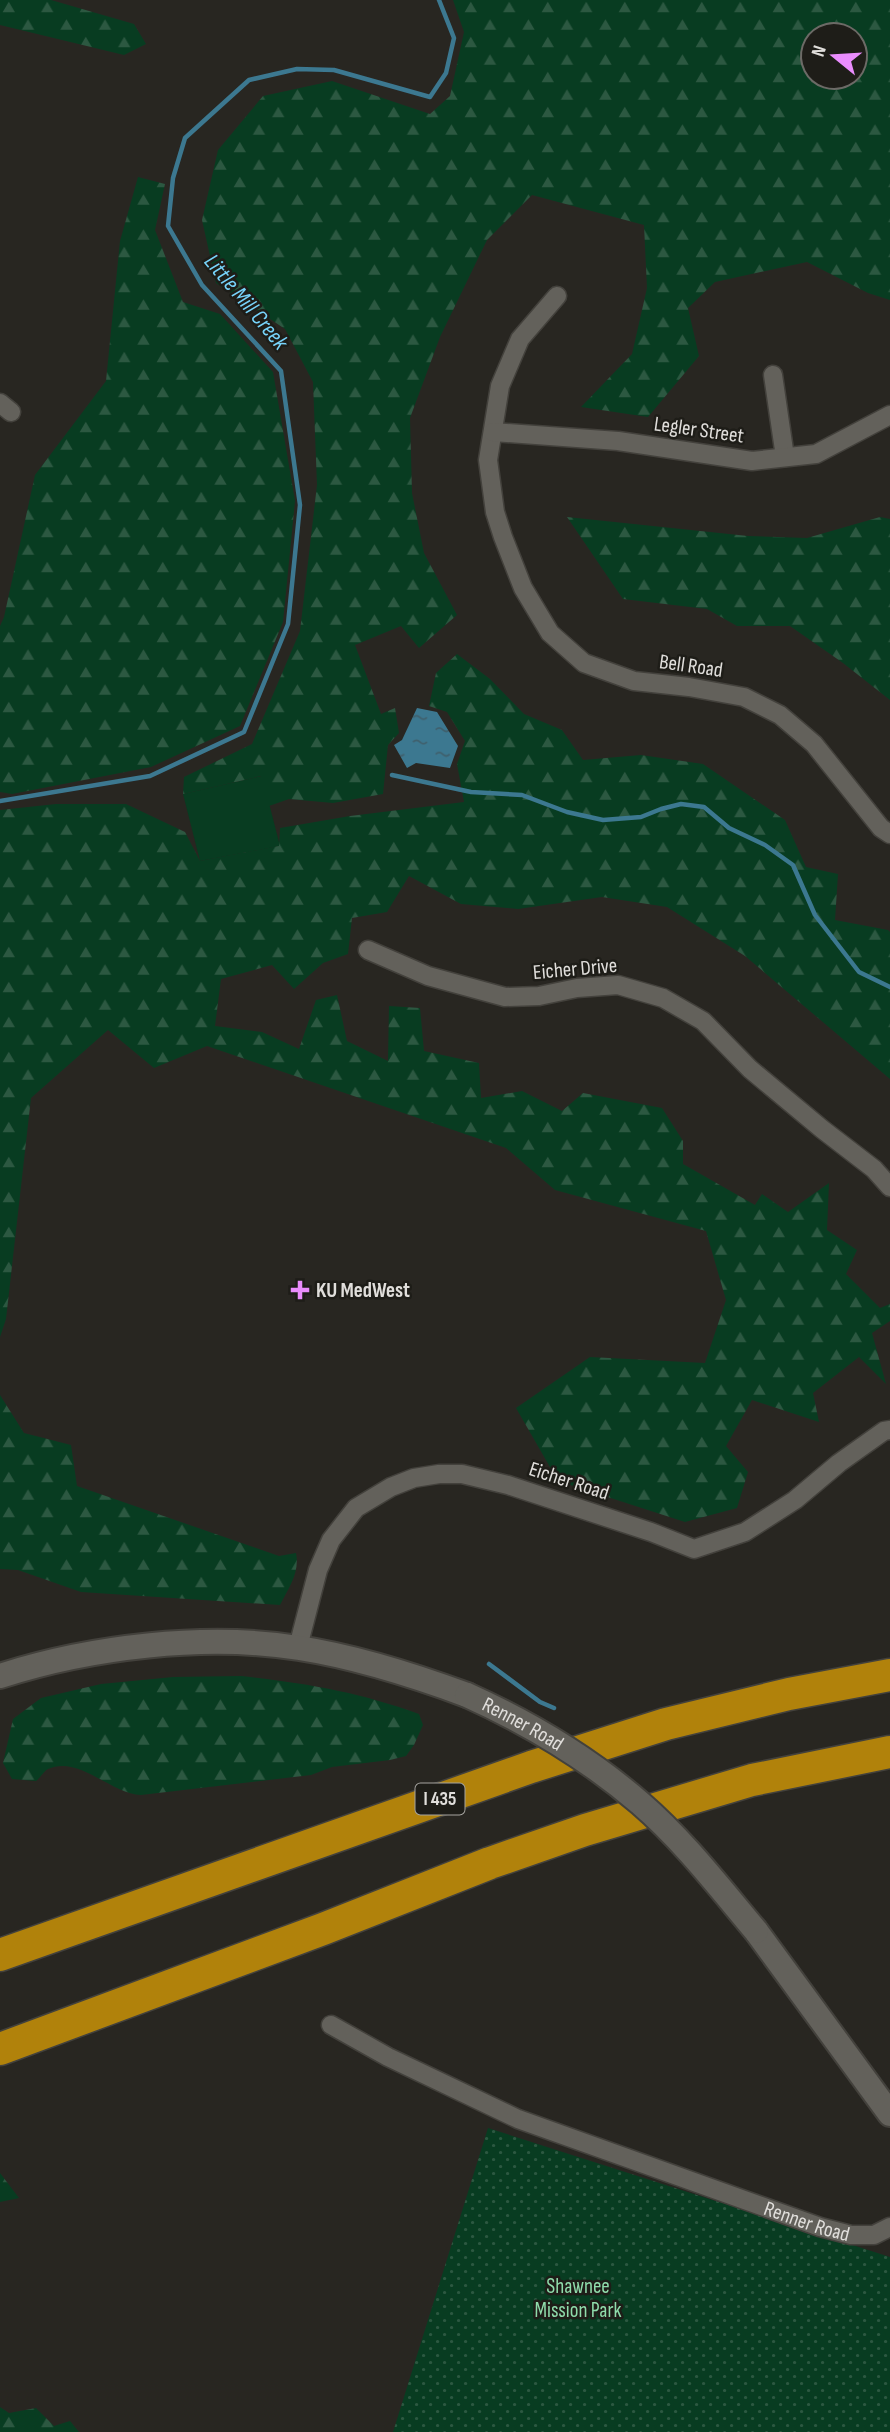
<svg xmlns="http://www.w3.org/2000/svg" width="890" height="2432" font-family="'Sofia Sans Condensed',sans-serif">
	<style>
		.grass { fill: #083c21 }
		.forest { fill: url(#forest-firs); fill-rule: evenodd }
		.park { fill: url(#park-dots) }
		.water { fill: url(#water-ripples) }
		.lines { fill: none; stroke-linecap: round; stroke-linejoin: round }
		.stream { stroke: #3c7890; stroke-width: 4.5 }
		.street-casing { stroke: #43413c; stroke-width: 21 }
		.secondary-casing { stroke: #43413c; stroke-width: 28 }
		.highway-casing { stroke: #43413c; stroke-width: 35 }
		.street { stroke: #63615b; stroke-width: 18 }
		.secondary { stroke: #63615b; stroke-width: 24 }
		.highway { stroke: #b1820b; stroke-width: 32 }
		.secondary-bridge-casing { stroke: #43413c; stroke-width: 28; stroke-linecap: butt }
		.secondary-bridge { stroke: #63615b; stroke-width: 24 }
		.poi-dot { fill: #ea8dfd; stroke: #1e1d18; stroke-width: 2.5 }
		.labels { text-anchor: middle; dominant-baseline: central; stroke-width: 5; stroke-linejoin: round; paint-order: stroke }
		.shield { fill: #1e1d18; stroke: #a6a4a0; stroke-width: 2 }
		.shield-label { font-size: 19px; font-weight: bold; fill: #e0dedb }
		.street-label { font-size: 21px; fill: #e0dedb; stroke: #1e1d18 }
		.poi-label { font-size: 21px; font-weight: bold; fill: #e0dedb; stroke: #1e1d18; text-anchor: start }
		.park-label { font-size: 21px; fill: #8fdcab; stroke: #1e1d18 }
		.water-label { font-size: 23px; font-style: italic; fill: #77d3fa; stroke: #1e1d18 }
	</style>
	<defs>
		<pattern id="forest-firs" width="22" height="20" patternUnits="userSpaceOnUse" patternTransform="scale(1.75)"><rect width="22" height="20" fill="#083c21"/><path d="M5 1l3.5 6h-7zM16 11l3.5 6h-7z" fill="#2c5841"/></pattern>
		<pattern id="park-dots" width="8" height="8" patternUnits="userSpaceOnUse" patternTransform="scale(1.75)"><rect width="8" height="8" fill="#083c21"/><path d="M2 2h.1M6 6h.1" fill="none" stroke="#2c5841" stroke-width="1.8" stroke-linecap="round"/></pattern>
		<pattern id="water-ripples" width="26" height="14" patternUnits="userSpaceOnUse" patternTransform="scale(1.75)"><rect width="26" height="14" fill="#3c7890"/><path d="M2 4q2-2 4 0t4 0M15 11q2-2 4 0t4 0" fill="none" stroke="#3f606d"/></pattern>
	</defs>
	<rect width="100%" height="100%" fill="#282621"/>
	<path class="grass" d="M262,776l18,70 -80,15 -17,-67z"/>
	<path class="forest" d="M0,0h51l83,24 12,20 -22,11 -124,-30z
		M453,0h437v300l-22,-7 -61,-31 -92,20 -27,26 11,48 -51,61 -67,-10 51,-53 15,-66 -3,-63 -112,-30 -45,45 -47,97 -30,81 2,75 12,60 33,62 -38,33 -18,-22 -46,19 26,69 14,-6 4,25 -11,12 -5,49 -50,9 -44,-4 -20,7 -8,-30 -78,18 1,-17 68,-33 48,-113 17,-146 -4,-103 -28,-53 -69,-46 -14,-63 16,-70 45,-54 69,-15 98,33 20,-18 14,-64zM813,35h42v42h-42z
		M138,177l27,7 -10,46 28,72 37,12 53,58 22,129 -12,121 -43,104 -89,41 -139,27 -12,-2v-166l4,-9 31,-142 71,-94 14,-140z
		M567,517l181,19 59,2 73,-21 10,2v181l-47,-37 -53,-37h-53l-30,-17 -84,-10z
		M457,654l33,25 34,35 38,16 21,30 58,-5 62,9 82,56 21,47 32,7 -3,46 53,10 2,2v147l-145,-123 -78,-49 -65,-10 -84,12 -57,-5 -52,-28 -22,36 -35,6 -4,36 -25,9 -29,26 -22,-24 -51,14 -6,47 47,6 37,17 17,-49 21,-5 10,46 41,20 1,-55 31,2 4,43 55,12 2,35 41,-7 40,20 21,-18 79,15 21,33v23l72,41 7,-11 26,18 41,-29 -2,47 30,20 -11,24 34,34 10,-4v17l-18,12 14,51 -27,-27 -46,36 6,29 -67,-22 -26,46 22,26 -11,36 -52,14 -127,-41 -42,-73 74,-51 115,6 21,-63 -20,-69 -151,-41 -49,-42 -299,-102 -53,22 -46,-38 -77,68 -25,221 -6,18v-527l56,-6h70l59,28 15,29 79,-15 1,-18 70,-12 114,-14 -7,-38 8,-23 -18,-29 -18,-6 7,-33z
		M0,1395l24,38 47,12 6,41 202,70 17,-3c4,19 -7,35 -16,52l-199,-13 -63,-22 -18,-1z
		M241,1676c64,7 118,16 178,38l4,11 -9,20 -8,11 -16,4 -58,7 -21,8 -170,20c-30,-1 -62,-40 -93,-26 -4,2 -8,9 -12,12l-24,-2 -9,-16 10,-44 28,-21 60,-14 72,-7z
		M0,2173l19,25 -19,4z
		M0,2407l9,6 27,-5 18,18 16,-5 9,11h-79z"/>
	<path class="park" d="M488,2128l402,129v175h-497z"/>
	<path class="water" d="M417,708l20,4 21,34 -8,22 -34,-5 -9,5 -13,-23 8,-5z"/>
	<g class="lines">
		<path class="stream" d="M392,775l79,17 51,3 45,17 36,8 38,-3 20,-8 20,-5 23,3 25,21 36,17 28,20 22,50 44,57 31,15
			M0,801l150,-25 94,-44 44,-108 12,-119 -19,-134 -79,-86 -34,-59 5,-48 12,-40 64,-58 48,-11 37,1 96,27 16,-24 8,-35 -15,-38
			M489,1664l51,38 14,6"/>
		<g class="street-casing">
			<g id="street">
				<path d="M557,296l-37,43 -20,47 -12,74 7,52 8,25 20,51 27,45 34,30 50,18 55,6 55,10 36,18 34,29 67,84 9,6"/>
				<path d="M773,375l12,82"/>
				<path d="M0,403l11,9"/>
				<path d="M493,432l125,9 134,20 64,-7 74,-39"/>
				<path d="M368,950l60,26 77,21 34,-1 38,-8 41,-3 45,13 40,23 47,48 72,60 52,40 16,18"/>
				<path d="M298,1647l20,-77 13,-30 25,-32 35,-21 23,-9 25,-4h23l46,11 143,47 43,17 51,-17 50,-32 44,-37 45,-32 6,-1"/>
				<path id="s1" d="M331,2025l57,32 130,62 302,108 31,8h23l16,-8"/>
			</g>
		</g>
		<g class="secondary-casing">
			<path id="secondary" d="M0,1676c90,-29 205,-43 299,-28 58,9 114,27 168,47
				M756,1931l134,183"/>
		</g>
		<g class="highway-casing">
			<path id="highway" d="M0,1955l531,-188 135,-43 123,-30 101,-19
				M0,2049l323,-120 167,-66 95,-33 167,-50 138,-28"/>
		</g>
		<use href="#street" class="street"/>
		<use href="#secondary" class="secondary"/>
		<use href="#highway" class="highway"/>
		<g class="secondary-bridge-casing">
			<g id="secondary-bridge">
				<path id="s2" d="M467,1695c62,28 122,64 173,108 44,38 79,84 116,128"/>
			</g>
		</g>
		<use href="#secondary-bridge" class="secondary-bridge"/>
	</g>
	<path class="poi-dot" d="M296.5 1279.5h7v7h7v7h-7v7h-7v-7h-7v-7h7z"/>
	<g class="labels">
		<rect class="shield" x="415.5" y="1783.5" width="49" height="31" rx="5"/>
		<g class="shield-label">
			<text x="440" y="1799">I 435</text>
		</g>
		<g class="street-label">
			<text transform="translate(699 430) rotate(8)">Legler Street</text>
			<text transform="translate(691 666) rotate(8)">Bell Road</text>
			<text transform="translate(575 969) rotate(-5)">Eicher Drive</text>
			<text transform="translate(569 1481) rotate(18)">Eicher Road</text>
			<text stroke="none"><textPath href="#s2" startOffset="63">Renner Road</textPath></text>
			<text stroke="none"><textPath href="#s1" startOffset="516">Renner Road</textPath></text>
		</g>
		<g class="poi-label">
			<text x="316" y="1290">KU MedWest</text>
		</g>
		<g class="park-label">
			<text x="578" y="2286">Shawnee<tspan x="578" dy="24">Mission Park</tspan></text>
		</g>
		<g class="water-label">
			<text transform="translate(246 302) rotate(50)">Little Mill Creek</text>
		</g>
	</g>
	<g transform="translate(834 56) rotate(288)"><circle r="33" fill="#1e1d18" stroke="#6c6a66" stroke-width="2"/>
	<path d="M0-5L12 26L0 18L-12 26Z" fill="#ea8dfd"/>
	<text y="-10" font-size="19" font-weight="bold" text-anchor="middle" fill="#e0dedb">N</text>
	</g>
</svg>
